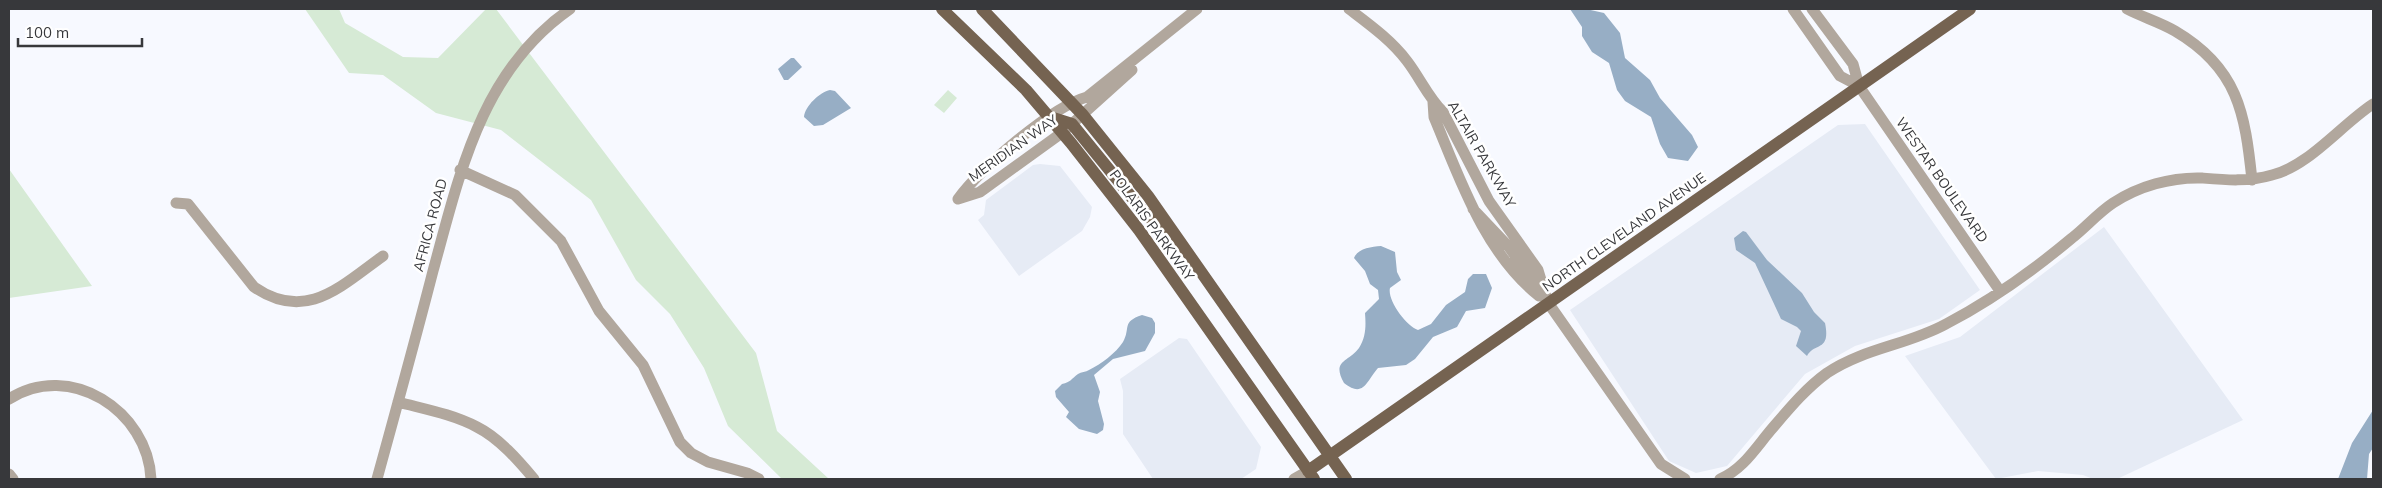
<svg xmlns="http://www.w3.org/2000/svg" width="2382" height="488" font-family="Mulish,sans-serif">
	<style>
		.built { fill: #e6ebf5 }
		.green { fill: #d6ead5 }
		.water { fill: #97aec5 }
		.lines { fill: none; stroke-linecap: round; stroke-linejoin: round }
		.minor { stroke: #b1a79d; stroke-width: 11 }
		.major { stroke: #756351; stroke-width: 12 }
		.labels { text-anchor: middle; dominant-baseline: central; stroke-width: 5; stroke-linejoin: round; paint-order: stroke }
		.street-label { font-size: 14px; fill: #37383b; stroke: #fff }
	</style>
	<rect width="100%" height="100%" fill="#f7f9ff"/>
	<path class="built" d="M1865,124l115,166 -41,29 -84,27 -50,28 -78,92 -31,7 -27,-12 -99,-151 268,-185z
		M1040,164l20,2 32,41 -2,10 -8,14 -63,45 -41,-56 6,-5 2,-15 47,-35z
		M2104,227l139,193 -126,59h-24l-10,-4 -45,-4 -42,8 -91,-123 55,-19z
		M1179,338l8,1 74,108 -5,22 -15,10h-88l-30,-45v-43l-3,-12z"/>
	<path class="green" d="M305,9h34l6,14 58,34 35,1 48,-49h10l260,344 21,78 52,48h-47l-54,-53 -24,-58 -34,-54 -34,-34 -45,-80 -90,-70 -65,-17 -53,-38 -34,-2z
		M948,90l9,8 -13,15 -10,-8z
		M9,169l83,117 -83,12z"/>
	<path class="water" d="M1570,9h16l18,4 16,20 5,25 25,22 10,18 32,37 6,12 -10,14 -20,-3 -8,-14 -9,-27 -26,-16 -8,-11 -8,-27 -17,-11 -10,-16v-9z
		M791,58h3l8,9 -14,13h-4l-6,-11z
		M830,90l5,1 16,17 -28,17 -9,1 -10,-9c1,-11 16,-25 26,-27z
		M1743,231l3,1 21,28 35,33 12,19 11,11c6,29 -11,19 -18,33l-11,-10 5,-15 -4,-4 -16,-8 -26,-56 -19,-13 -2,-12z
		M1381,246l14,6 2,20 4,8 -11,8c-3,12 16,38 28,42l13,-6 15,-19 19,-13 3,-13 5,-5h13l6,14 -7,20 -19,3 -9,16 -24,10 -18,22 -9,6 -28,3c-11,12 -14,31 -34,15 -13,-23 5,-21 15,-35 7,-11 7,-22 6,-35l14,-14 -1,-9 -8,-6 -5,-13 -11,-13c4,-10 17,-11 27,-12z
		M1142,315l10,3 3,5v10l-10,18 -32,8 -19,16 6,17 -2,9 6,23 -1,6 -6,4 -18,-5 -13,-12 3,-5 -13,-15 -1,-6 7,-7c9,-2 9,-5 16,-10 3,-2 8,-2 11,-4 12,-6 27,-17 34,-28 8,-14 -2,-20 19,-27z
		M2373,410v38l-4,6 -2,25h-29l14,-36z"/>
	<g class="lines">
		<path class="minor" d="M1349,9c21,16 42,31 58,52 13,17 21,36 36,51l46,89 49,69 10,33
			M1793,9l47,67 19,10
			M1812,9l41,55 6,22 141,205
			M2127,9c15,8 33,13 48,22 63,37 70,82 77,149
			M1433,102l1,15c26,62 50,135 105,179
			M460,170l55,25 46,46 38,70 44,54 37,77 11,11 17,9 39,11 12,6
			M958,199c23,-31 93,-92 129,-102l110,-88
			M958,199l22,-7 83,-60 69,-62
			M176,203l12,1 66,83c52,36 87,-1 129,-31
			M1473,209l36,38 152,217 24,15
			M9,399c61,-39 139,12 142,80
			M398,402c26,7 54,12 79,25 22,11 41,33 57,52
			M9,474l4,5
			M377,479c19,-69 38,-138 56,-208 27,-98 48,-200 137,-262
			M1294,479l14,-8
			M1720,479c22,-9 35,-30 50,-48 18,-21 35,-42 57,-58 37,-25 81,-28 119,-49 42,-22 89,-55 126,-86 14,-11 26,-25 41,-35 26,-17 58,-26 89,-25 24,2 46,4 70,-3 37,-9 69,-50 101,-71"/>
		<path class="major" d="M942,9l84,81 45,53 68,87 175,249
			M982,9l101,106 65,81 198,283
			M1050,117l22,7 70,86 9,9 19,10
			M1308,471l662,-462"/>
	</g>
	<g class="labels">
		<g class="street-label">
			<text transform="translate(1013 148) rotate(-35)">MERIDIAN WAY</text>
			<text transform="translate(1482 154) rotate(60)">ALTAIR PARKWAY</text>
			<text transform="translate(1942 180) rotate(55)">WESTAR BOULEVARD</text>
			<text transform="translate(430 225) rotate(-75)">AFRICA ROAD</text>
			<text transform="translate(1152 225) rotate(54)">POLARIS PARKWAY</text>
			<text transform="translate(1624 232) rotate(-35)">NORTH CLEVELAND AVENUE</text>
		</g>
	</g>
	<rect width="2382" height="488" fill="none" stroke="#37383b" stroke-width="20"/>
	<path d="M18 38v8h124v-8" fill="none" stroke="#37383b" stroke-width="2.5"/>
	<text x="25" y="38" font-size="15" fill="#37383b" stroke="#ffffff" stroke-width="4" paint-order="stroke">100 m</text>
</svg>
